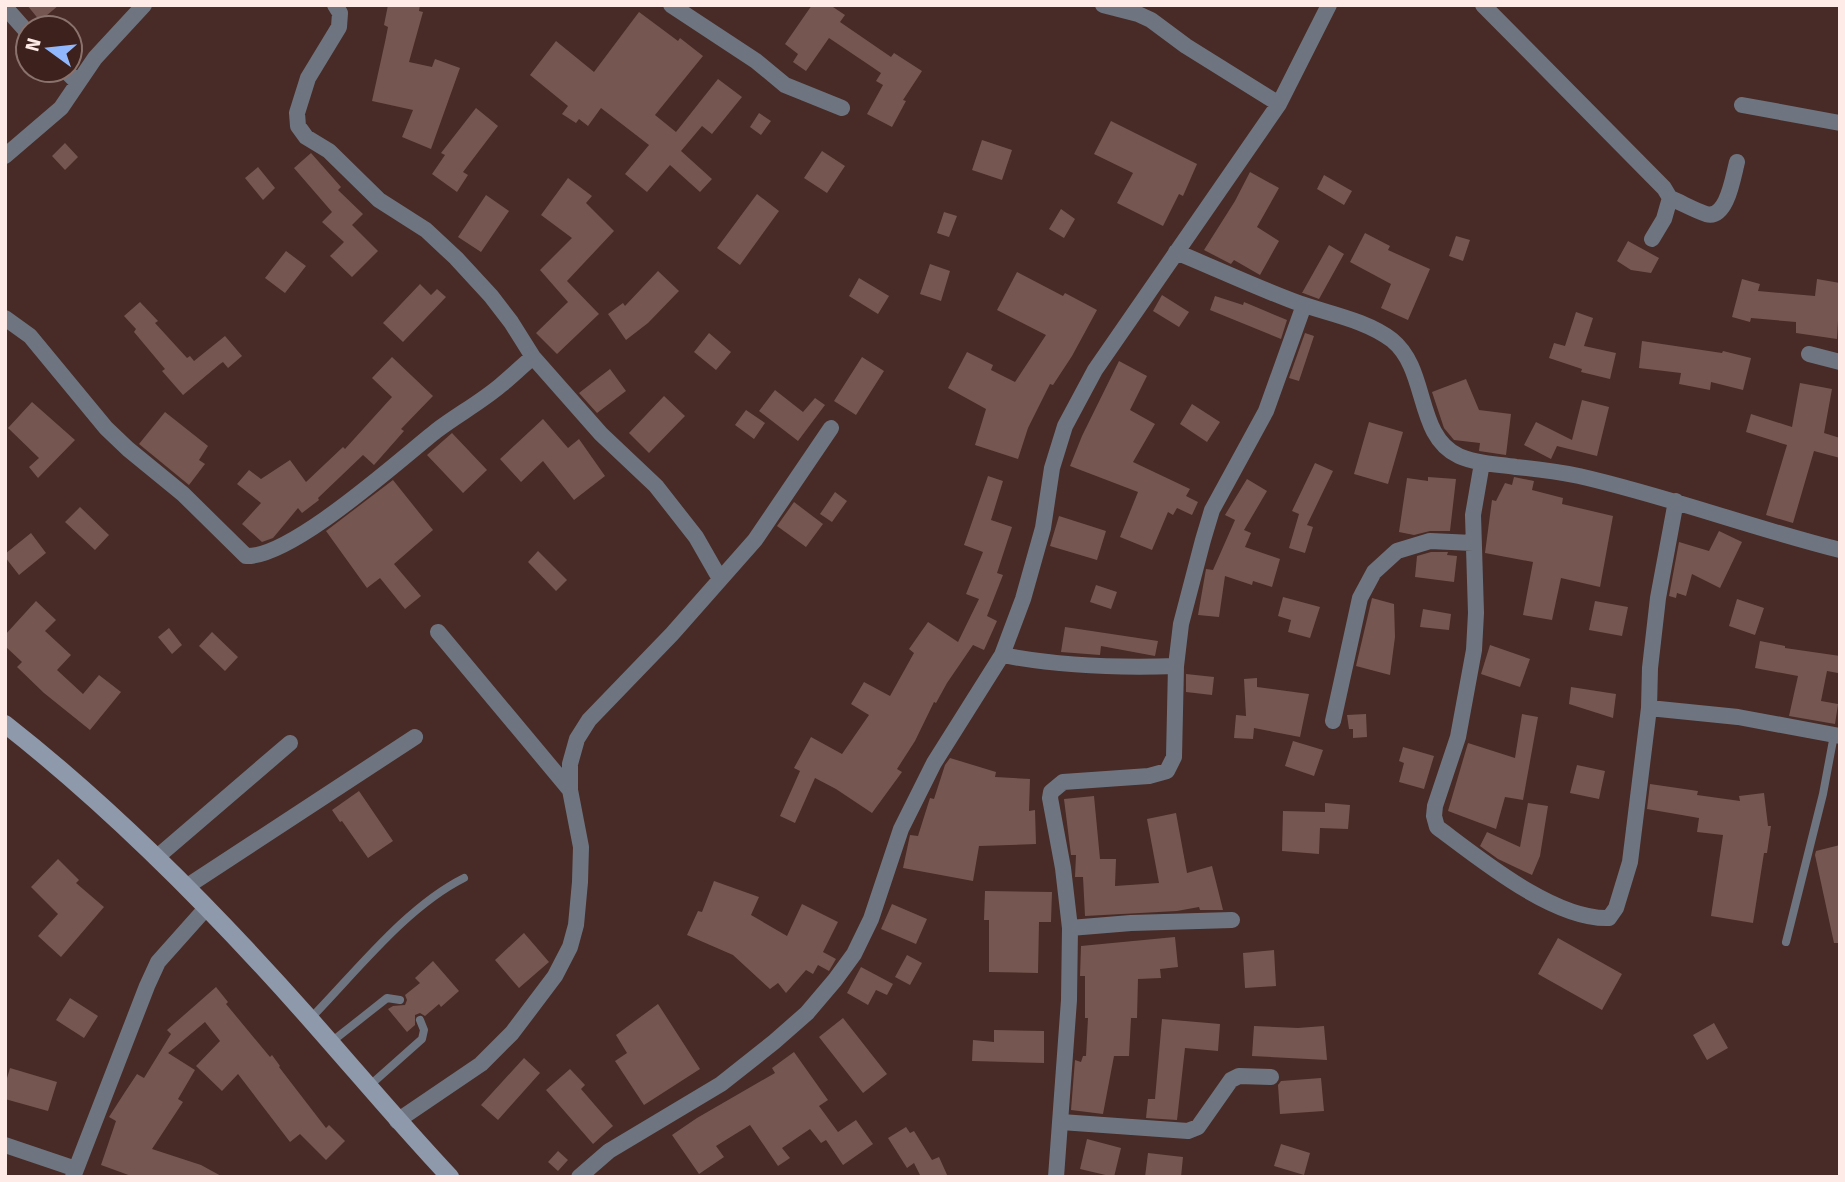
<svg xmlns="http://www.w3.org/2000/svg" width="1845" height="1182" font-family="'Fira Sans',sans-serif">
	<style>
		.building { fill: #765650 }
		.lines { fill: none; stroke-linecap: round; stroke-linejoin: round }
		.lane { stroke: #6e7580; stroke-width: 8 }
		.street { stroke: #6e7580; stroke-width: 16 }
		.secondary { stroke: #8e99ab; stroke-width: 18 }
	</style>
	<rect width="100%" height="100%" fill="#482b26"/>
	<path class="building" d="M27,5h32l-19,16z
		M388,5h32l-1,6 4,1 -14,50 23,5 3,-8 25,9 -29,81 -29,-12 11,-27 -41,-9 13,-59 3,-15 -4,-2z
		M812,5h18l15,10 -5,7 51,35 3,-4 28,18 -19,29 3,1 -14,26 -25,-13 16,-29 -7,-4 5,-8 -52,-35 -23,33 -13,-9 5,-8 -13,-10z
		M639,12l39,29 2,-3 23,18 -48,59 21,17 42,-53 24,18 -30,37 -10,-8 -21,25 31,28 -12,13 -30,-27 -23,27 -22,-18 24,-29 -48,-37 -13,18 -9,-7 -3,4 -14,-9 6,-8 -38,-31 26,-34 38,31z
		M476,108l22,18 -35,46 5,3 -11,17 -25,-18 13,-19 -4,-2z
		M759,113l12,8 -10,14 -11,-8z
		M1111,121l86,43 -14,32 -4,-2 -16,32 -46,-23 16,-30 -39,-19z
		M982,140l30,10 -10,30 -30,-10z
		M65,143l13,14 -13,13 -13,-14z
		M822,151l23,15 -18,27 -23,-15z
		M311,153l30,34 -3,3 25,24 -11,11 26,26 -26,26 -22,-21 14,-14 -22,-20 10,-10 -38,-44z
		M258,167l17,21 -12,12 -18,-22z
		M1250,172l29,16 -22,39 22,14 -19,34 -26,-15 -3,4 -27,-14 31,-49z
		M1324,175l28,16 -8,14 -27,-16z
		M568,178l24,18 -6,7 28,28 -47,50 32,33 -42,40 -21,-21 32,-31 -28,-32 32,-32 -31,-23z
		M757,194l22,17 -39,54 -23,-17z
		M486,195l23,16 -28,41 -23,-15z
		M1061,209l14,10 -11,19 -15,-9z
		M944,212l13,4 -8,21 -12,-4z
		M1365,233l25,13 -2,4 42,19 -22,51 -27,-12 10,-24 -41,-22z
		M1456,236l14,4 -7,21 -14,-5z
		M1628,241l31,17 -8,15 -20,-3 -14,-9z
		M1329,245l15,9 -25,45 -16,-6h-1z
		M286,251l20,15 -21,27 -20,-15z
		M930,264l20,7 -9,30 -21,-7z
		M658,271l21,20 -31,32 -22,17 -18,-26 15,-11 2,3z
		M1017,272l46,24 2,-3 32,17 -25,46 -19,29 -3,-1 -22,44 -10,31 -43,-14 11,-36 -38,-21 19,-36 26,13 -2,5 24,12 31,-47 -49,-25z
		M859,278l30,18 -11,18 -29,-18z
		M1742,279l18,5 -2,7 57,5 2,-17 23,4 -3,56 -41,-6v-11l-45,-4 -1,4 -18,-5z
		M420,284l11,11 6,-6 9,8 -43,45 -20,-19z
		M1162,295l27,17 -10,15 -26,-16z
		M1215,296l28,9 1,-3 43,18 -6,19 -71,-29z
		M140,302l18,19 -3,2 32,35 3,-2 4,5 31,-25 17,20 -14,12 -5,-6 -3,2 -37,31 -21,-24 3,-2 -31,-37 2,-3 -12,-13z
		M1576,312l17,6 -9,28 32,7 -6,26 -29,-7 1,-3 -33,-11 5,-15 11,3z
		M709,333l22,19 -15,18 -22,-18z
		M1305,333l9,3 -15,45 -10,-3z
		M1642,341l80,12 1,-2 28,7 -8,32 -32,-8 -1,8 -31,-6 2,-11 -42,-5z
		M392,357l41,39 -32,33 3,2 -30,34 -11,-10 -45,43 1,2 -17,13 -4,-5 -25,30 -11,4 -20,-18 19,-21 -24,-19 12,-14 12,9 29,-19 16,22 37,-35 2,2 47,-52 -20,-19z
		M862,357l22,14 -28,44 -22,-14z
		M1119,361l28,15 -17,34 25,14 -22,38 57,27 -4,7 12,6 -6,13 -15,-7 -4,7 -5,-3 -16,38 -32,-13 18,-45 -68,-26 12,-30z
		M610,369l16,22 -29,22 -18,-20z
		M1466,379l13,31 32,4 -5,41 -27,-4 1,-8 -26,-3 -10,-12 -12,-36z
		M1800,383l32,6 -8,44 16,5v20l-26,-7 -21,72 -27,-8 21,-70 -41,-13 5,-18 41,13z
		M775,390l28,22 12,-14 10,7 -27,36 -39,-30z
		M664,396l21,20 -36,37 -20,-20z
		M1582,400l27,7 -12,49 -40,-10 -6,13 -27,-14 12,-23 36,18z
		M32,402l43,38 -37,38 -9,-11 10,-9 -31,-30z
		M1192,404l28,18 -13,20 -27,-18z
		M746,410l19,13 -11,16 -19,-14z
		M165,412l43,34 -9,14 6,4 -16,21 -50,-41z
		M543,419l25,29 11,-9 26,37 -31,24 -31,-39 -22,21 -21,-23z
		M1369,422l34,10 -15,52 -34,-10z
		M452,433l35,37 -24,23 -36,-38z
		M1315,463l18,8 -26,54 6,2 -8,26 -16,-5 10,-34 -7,-3z
		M988,476l15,5 -12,39 21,7 -15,46 6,2 -16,41 10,5 -13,29 -11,-5 -26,38 -11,20 -2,-1 -19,39 -18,28 5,3 -30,41 -36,-24 -21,-11 -20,45 -15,-7 20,-45 -6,-3 17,-31 31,17 27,-39 -18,-11 13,-22 26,14 24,-43 -5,-4 19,-27 30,20 21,-43 -13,-5 17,-42 -19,-7z
		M1428,477l28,2 -6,52h-20l-16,4 -15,-3 8,-54 21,3z
		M1514,477l20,4 -2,9 31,8 -1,6 51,12 -13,71 -39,-9 -9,42 -29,-5 10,-53 -48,-9 7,-53 4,1 9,-18 7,2z
		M1247,479l20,12 -23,39 7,3 -6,14 35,12 -8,28 -19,-6 -1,4 -27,-9 -6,41 -21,-2 8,-46 7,1 22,-50 -10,-5z
		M393,480l40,50 -39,34 27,32 -16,13 -25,-31 -13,10 -41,-57z
		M835,492l12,9 -15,21 -12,-8z
		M794,502l29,22 -17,23 -29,-21z
		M80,507l29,28 -14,15 -30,-28z
		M1059,516l47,15 -9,29 -47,-14z
		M1719,531l23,11 -22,46 -28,-14 -6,22 -9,-3 -1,5 -7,-2 10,-54 30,9z
		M31,533l15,20 -27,22 -14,-18v-3z
		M538,551l29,29 -11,11 -28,-29z
		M1431,552h17l-1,3 10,1 -3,26 -39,-5 2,-21z
		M1096,585l21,7 -6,17 -21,-7z
		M1283,597l37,10 -10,31 -22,-6 3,-12 -13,-4z
		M1372,598l22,6 1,33 -5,38 -34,-9z
		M1737,599l27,9 -9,27 -26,-9z
		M36,601l20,19 -11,11 26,24 -14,15 26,24 16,-19 22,17 -31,38 -46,-37 -27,-26 5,-5 -17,-16v-11z
		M1595,601l33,6 -6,29 -33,-6z
		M1423,609l28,5 -2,16 -29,-3z
		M1065,627l93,14 -3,15 -54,-10 -1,9 -39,-3z
		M169,628l13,17 -10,9 -14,-17z
		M212,632l26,25 -13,14 -26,-25z
		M1760,641l25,5v2l55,8 -2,17 -11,-2 -6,30 17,3 -3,20 -46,-8 9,-40 -43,-8z
		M1490,645l40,14 -10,28 -39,-13z
		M1186,674l28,3 -2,18 -26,-3z
		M1257,678v9l52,7 -9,43 -46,-9 -1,11 -19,-1 2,-23 10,1 -2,-37z
		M1571,687l45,7 -3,24 -44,-14z
		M1366,714l1,23 -14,1v-9h-4l-2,-14z
		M1522,714l16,3 -15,83 -18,-3 -9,32 -48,-18 20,-68 47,15z
		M1293,741l30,9 -9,26 -29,-10z
		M1403,747l31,9 -10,33 -25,-7 5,-19 -5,-2z
		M950,758l46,14 -1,5 35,2 -1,32 6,-1 1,34 -57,2 -6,35 -70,-13 7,-33 8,1 12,-38 4,1 11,-34z
		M1577,765l28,6 -6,28 -29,-6z
		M1650,784l48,7 -1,4 43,6 -1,-5 25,-3 4,33h3l-4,27h-3l-11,70 -42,-7 12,-81 -26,-3 2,-14 -52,-9z
		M359,791l34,50 -25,17 -26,-37 -2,1 -8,-12z
		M1094,796l6,63h16l-1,27 44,-3 -12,-64 29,-6 11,60 25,-7 11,44h-23l-1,-3 -22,4 -92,5 -2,-39h-8l1,-22h-5l-7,-56z
		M1325,803l25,2 -2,24 -28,-1 -1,26 -37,-3 1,-40 42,1z
		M1528,803l20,3 -8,50 -8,19 -34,-16 -18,-13 7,-14 33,15z
		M1840,845v98h-6l-19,-88 1,-4z
		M58,859l21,21 -3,3 28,24 -43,50 -23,-21 20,-22 -27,-27z
		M714,881l45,16 -8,18 36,21 15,-32 36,18 -15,30 13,7 -7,12 -11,-6 -5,9 -7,-4 -20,23 -8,-10 -8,6 -37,-34 -46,-20 11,-24 4,1z
		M985,891l67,1 -1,30h-12l-1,51 -49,-1v-52h-5z
		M892,904l35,15 -11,25 -35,-15z
		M524,933l25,29 -30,26 -24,-28z
		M1175,937l3,30 -18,2 1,9 -23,1 -1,39h-6l-2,38h-15l-11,58 -32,-4 4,-50 6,2 2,-6h3l2,-38h-3v-42h-5l1,-30z
		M1558,938l64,36 -20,36 -64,-36z
		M1274,950l2,36 -31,2 -2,-35z
		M907,955l15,8 -12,22 -15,-8z
		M433,961l26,30 -18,16 -2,-3 -14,12 -5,-3 -5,2v10l-8,7 -19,-23 5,-3 12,-1 2,-5 -2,-5 15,-12 -5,-5z
		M861,967l32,17 -6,11 -11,-5 -8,15 -21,-12z
		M216,987l12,15 -2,2 44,53 2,-2 8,11 -1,1 47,61 3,-3 16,16 -19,19 -26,-26 -10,8 -52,-68 -16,17 -26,-25 24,-25 -15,-19 -37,31 27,17 -17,29 5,3 -31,47 49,16 22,12h-89l-33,-12 15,-44 -7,-4 16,-25 12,-18 7,4 27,-44 -4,-4z
		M70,998l28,18 -14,22 -28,-18z
		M658,1004l42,65 -56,36 -29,-44 12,-8 -11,-18z
		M843,1018l44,56 -24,19 -44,-56z
		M1162,1019l58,5 -2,27 -33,-3 -8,72 -31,-2 2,-19h7z
		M1714,1023l14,25 -21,12 -14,-25z
		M1254,1026l44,2 26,-2 3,34 -75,-4z
		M994,1030l50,1v32l-72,-2 1,-21 21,2z
		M794,1052l34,48 -9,6 19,26 18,-12 17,24 -30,21 -17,-25 -5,3 -11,-14 -28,19 8,10 -12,8 -28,-41 -34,21 8,11 -25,17 -27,-39 25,-17 78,-45 -3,-5z
		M524,1058l16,15 -42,47 -17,-15z
		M10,1068l47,14 -9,29 -43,-12v-14z
		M570,1069l15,16 -4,4 32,37 -20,18 -47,-54z
		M1321,1078l3,33 -44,3 -2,-29 3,-4z
		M906,1127l4,6 4,-2 18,29 7,-3 9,20h-27l-7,-14 -7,5 -19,-30z
		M1087,1139l34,9 -7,29 -34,-8z
		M1281,1144l29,9 -6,22 -30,-9z
		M558,1151l10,9 -10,11 -10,-9z
		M1148,1153l35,4 -2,20h-36z"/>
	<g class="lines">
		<path class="lane" d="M1786,942l37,-148 11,-59
			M310,1019c46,-47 96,-112 154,-141
			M330,1043l57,-45 13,2
			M368,1087l54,-48 2,-9 -4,-10"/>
		<path class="street" d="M671,5l85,56 29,24 57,23
			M1103,5l35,9 13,6 35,26 93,58
			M1483,5l181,183 6,10 -6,21 -12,20
			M5,7l23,26
			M65,70l13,13
			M1742,105l98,18
			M5,156l56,-48 34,-50 49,-53
			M1670,198c12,5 24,12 36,16 21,6 27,-37 31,-52
			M1176,252c39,16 77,34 117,49 31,12 72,18 99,39 37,30 23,96 67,116 18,8 38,8 57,11 21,2 43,5 63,9 88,20 173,52 261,74
			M5,318l25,18 76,92 22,21 55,45 63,62c45,2 151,-94 190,-125 21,-16 45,-29 65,-46 11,-9 21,-19 32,-28l-22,-35 -20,-26 -35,-38 -30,-28 -47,-30 -50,-49 -23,-14 -8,-11 -1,-13 11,-35 31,-51 1,-14 -5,-8
			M1809,354l31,8
			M533,357l68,77 55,52 40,51 24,42
			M1482,463l-9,52 3,98 -2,37 -16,87 -23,69 -1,10 3,11c43,32 117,93 172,91l7,-10 14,-46 19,-154 1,-40 8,-70 18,-97
			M438,632l132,158
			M1002,655c57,11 116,13 174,11
			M1649,708l89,9 102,19
			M1333,721l27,-123 14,-26 23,-21 33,-10 43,2
			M156,858l134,-115
			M186,887l229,-150
			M1070,928l61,-5 101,-3
			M397,1121l84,-57 31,-31 43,-57 15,-29 6,-22 4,-43 1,-35 -11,-57v-26l7,-25 12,-19 83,-86 83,-94 76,-112
			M1061,1122l127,9 10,-4 33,-47 8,-4 32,1
			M5,1145l71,24
			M73,1177l74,-191 11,-24 49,-55
			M579,1177l30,-26 112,-67 53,-42 33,-29 28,-33 19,-26 17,-35 30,-90 33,-66 68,-108 21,-56 20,-71 9,-60 13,-42 30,-56 184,-266 50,-99
			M1056,1177l13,-177 1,-72 -7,-60 -13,-70 1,-6 12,-10 86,-6 18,-5 7,-14 2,-91 5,-42 22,-84 9,-30 54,-99 38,-106"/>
		<path class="secondary" d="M5,724c111,87 211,189 304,294 47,53 92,107 141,159"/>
	</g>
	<rect width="1845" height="1182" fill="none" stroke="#feebe7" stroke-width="14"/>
	<g transform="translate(49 49) rotate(285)"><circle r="33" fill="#3d211c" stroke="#8a726d" stroke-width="2"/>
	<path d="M0-5L12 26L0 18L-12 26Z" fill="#91b8fd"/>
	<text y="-10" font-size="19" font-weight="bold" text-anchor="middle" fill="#feebe7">N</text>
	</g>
</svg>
